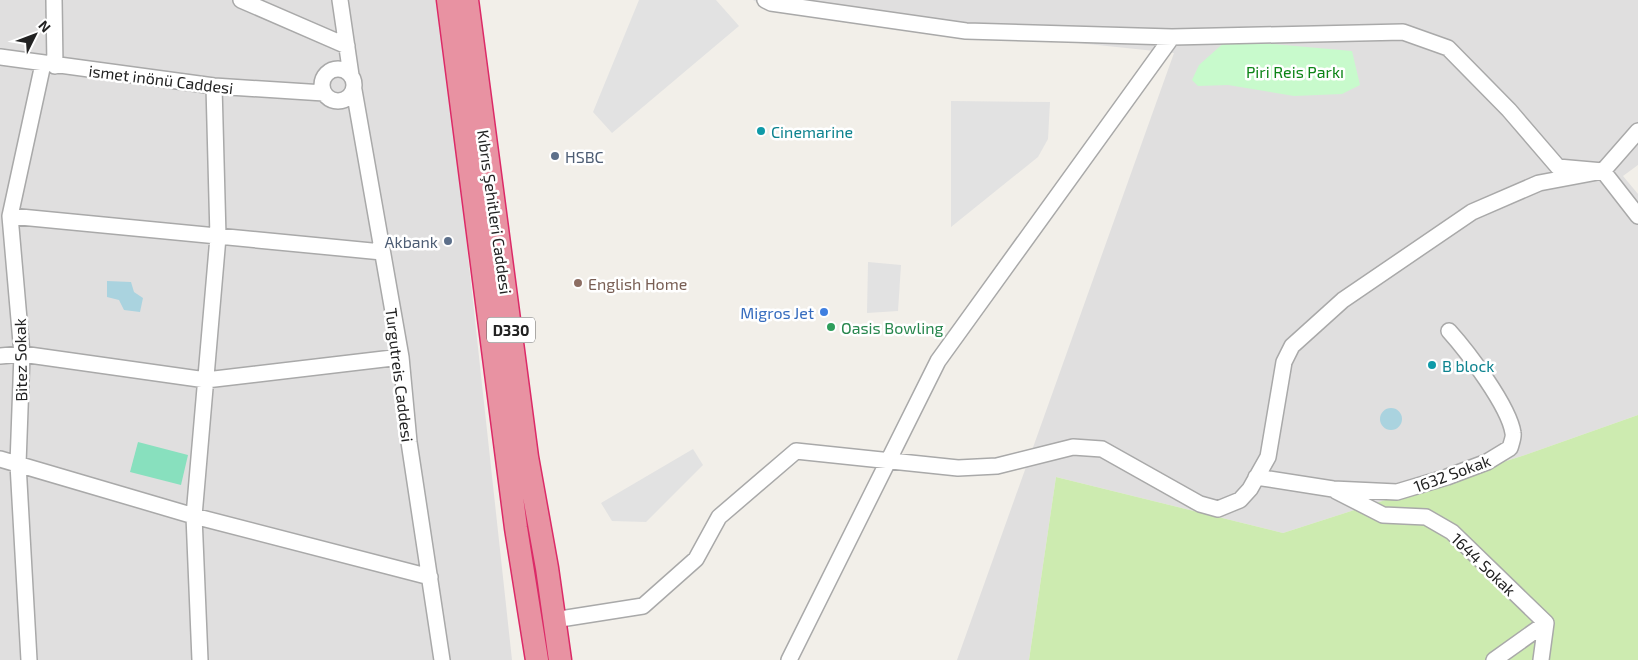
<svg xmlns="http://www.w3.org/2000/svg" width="1638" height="660" font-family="'Exo 2',sans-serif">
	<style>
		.residential { fill: #e0dfdf }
		.grass { fill: #cdebb0 }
		.park { fill: #c8facc }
		.pitch { fill: #88e0be }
		.parking { fill: #e2e2e2 }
		.water { fill: #aad3df }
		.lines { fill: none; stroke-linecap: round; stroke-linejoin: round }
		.minor-casing { stroke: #a9a9a9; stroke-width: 18 }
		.highway-casing { stroke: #dc2a67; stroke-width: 25 }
		.minor { stroke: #fff; stroke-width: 15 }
		.highway { stroke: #e892a2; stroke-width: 22 }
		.culture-dot { fill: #0f9aa8; stroke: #fff; stroke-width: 2 }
		.service-dot { fill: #5c6f8a; stroke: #fff; stroke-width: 2 }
		.education-dot { fill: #8d6e63; stroke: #fff; stroke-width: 2 }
		.shop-dot { fill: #3f7fe0; stroke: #fff; stroke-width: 2 }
		.leisure-dot { fill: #2e9e5b; stroke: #fff; stroke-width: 2 }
		.labels { text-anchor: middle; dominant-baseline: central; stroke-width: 5; stroke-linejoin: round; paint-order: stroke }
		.shield { fill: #fff; stroke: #646464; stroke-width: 1 }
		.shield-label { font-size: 15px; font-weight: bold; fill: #222 }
		.park-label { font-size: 16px; fill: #0c8416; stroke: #fff }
		.street-label { font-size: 16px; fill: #222; stroke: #fff }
		.culture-label { font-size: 16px; fill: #0d838f; stroke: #fff; text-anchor: start }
		.service-label { font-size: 16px; fill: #4e5e75; stroke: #fff; text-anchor: start }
		.education-label { font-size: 16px; fill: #785e54; stroke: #fff; text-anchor: start }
		.shop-label { font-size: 16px; fill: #366cbe; stroke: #fff; text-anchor: end }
		.leisure-label { font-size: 16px; fill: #27864d; stroke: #fff; text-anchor: start }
	</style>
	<rect width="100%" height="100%" fill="#f2efe9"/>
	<path class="residential" d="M0,0h446l-3,26 69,634h-512z
		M753,0h885v165l-15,11 15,18v221l-113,40 -242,78 -227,-56 -27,183h-72l217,-607 -402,-42z"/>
	<path class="grass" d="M1638,415v245h-609l27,-183 227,56 242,-78z"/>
	<path class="park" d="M1227,40l125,11 8,34 -18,9 -48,2 -66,-11 -30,1 -6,-6 7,-15z"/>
	<path class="pitch" d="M138,442l50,13 -7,30 -51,-13z"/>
	<path class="parking" d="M639,0h77l23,26 -127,107 -19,-21z
		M951,101l99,1 -2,37 -10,18 -87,70z
		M868,262l33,3 -3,46 -31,2z
		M693,449l10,16 -57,57 -34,-1 -11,-18z"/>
	<path class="water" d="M107,281l24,1 3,10 9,6 -3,14 -16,-2 -5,-10 -12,-3z
		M1380 419a11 11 0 1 1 22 0a11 11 0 1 1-22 0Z"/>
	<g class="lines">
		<g class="minor-casing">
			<path id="minor" d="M54,0l1,66
				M241,0l106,46
				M340,0l11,75
				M765,0l6,3 195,28 206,6 231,-5 45,16 61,62 49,57 45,4 35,-40
				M0,57l214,29 110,7
				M322 85a16 16 0 1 1 32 0a16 16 0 1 1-32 0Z
				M354,90l47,267 8,85 33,218
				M10,216l372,36
				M0,356l22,-2 184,26 195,-23
				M0,459l194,57 236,61
				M1256,477l77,12 64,3 50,-15 40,-15 23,-14c1,-4 4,-11 3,-15 -4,-27 -46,-82 -64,-102
				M1336,491l47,24 43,2 26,15 94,91
				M554,620l89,-14 53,-47 23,-42 77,-66 162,17 39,-2 76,-19 29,2 98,55 18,5 22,-9 10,-11 18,-32 16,-95 8,-16 51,-46 129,-88 67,-29 64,-12 35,45
				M29,660l-11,-196 4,-110 -12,-138 33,-152
				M200,660l-6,-144 24,-279 -4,-151
				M789,660l149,-299 234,-324
				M1494,660l52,-37 -5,37"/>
		</g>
		<g class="highway-casing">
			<path id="highway" d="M448,0l68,528 21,132
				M467,0l60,457 20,111 13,92"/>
		</g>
		<use href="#minor" class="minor"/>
		<use href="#highway" class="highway"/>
	</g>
	<g class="culture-dot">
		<circle cx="761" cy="131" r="5"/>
		<circle cx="1432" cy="365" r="5"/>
	</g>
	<g class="service-dot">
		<circle cx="555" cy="156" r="5"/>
		<circle cx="448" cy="241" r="5"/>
	</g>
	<circle class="education-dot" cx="578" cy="283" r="5"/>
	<circle class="shop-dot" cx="824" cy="312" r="5"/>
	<circle class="leisure-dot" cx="831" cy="327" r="5"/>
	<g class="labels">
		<rect class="shield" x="487" y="317.5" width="48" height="25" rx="4"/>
		<g class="shield-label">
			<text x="511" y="330">D330</text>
		</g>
		<g class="park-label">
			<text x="1295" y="71">Piri Reis Parkı</text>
		</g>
		<g class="street-label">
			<text transform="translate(161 79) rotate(7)">ismet inönü Caddesi</text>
			<text transform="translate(495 212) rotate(82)">Kıbrıs Şehitleri Caddesi</text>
			<text transform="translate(20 360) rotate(-91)">Bitez Sokak</text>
			<text transform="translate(400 375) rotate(83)">Turgutreis Caddesi</text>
			<text transform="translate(1452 473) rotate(-20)">1632 Sokak</text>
			<text transform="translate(1484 564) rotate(44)">1644 Sokak</text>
		</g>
		<g class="culture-label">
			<text x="771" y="131">Cinemarine</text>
			<text x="1442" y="365">B block</text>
		</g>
		<g class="service-label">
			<text x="565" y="156">HSBC</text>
			<text x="438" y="241" text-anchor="end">Akbank</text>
		</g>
		<g class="education-label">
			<text x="588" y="283">English Home</text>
		</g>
		<g class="shop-label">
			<text x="814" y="312">Migros Jet</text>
		</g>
		<g class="leisure-label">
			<text x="841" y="327">Oasis Bowling</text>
		</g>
	</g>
	<g transform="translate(35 35) rotate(48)" stroke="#ffffff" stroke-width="4" paint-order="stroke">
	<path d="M0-4L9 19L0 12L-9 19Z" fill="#222222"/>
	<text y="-8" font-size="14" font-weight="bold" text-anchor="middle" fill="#222222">N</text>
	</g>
</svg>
